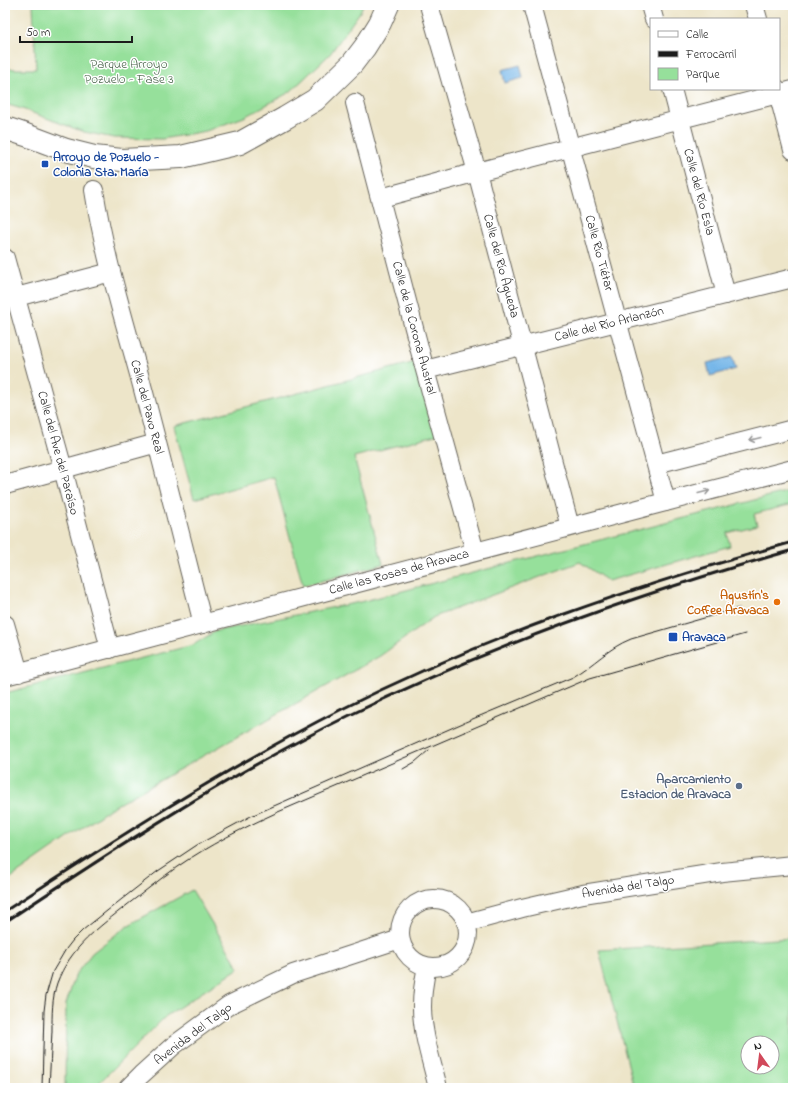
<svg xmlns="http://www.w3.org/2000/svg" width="798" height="1093" font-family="'Indie Flower',sans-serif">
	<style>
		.green { fill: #96e09b; stroke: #597e5c; fill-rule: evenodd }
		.water { fill: #73b5e8; stroke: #486882 }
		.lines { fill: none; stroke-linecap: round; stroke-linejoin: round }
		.minor-casing { stroke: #656259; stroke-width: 20 }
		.major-casing { stroke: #656259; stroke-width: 24 }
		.minor { stroke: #fff; stroke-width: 18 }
		.major { stroke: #fff; stroke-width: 22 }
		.tram { stroke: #1c1c1c; stroke-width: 1 }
		.rail { stroke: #1c1c1c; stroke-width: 3 }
		.oneway { stroke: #999 }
		.transit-dot { fill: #1a4fb4; stroke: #fff; stroke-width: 1.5 }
		.food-dot { fill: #e8710a; stroke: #fff; stroke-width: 1.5 }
		.service-dot { fill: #5c6f8a; stroke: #fff; stroke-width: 1.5 }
		.labels { text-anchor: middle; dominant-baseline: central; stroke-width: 3; stroke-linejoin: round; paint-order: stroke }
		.park-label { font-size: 13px; fill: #476148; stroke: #fff }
		.transit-label { font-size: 13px; font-weight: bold; fill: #164399; stroke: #fff; text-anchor: start }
		.street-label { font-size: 13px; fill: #1c1c1c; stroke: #fff }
		.food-label { font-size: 13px; font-weight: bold; fill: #c56008; stroke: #fff; text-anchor: end }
		.service-label { font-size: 13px; font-weight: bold; fill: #4e5e75; stroke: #fff; text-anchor: end }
	</style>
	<rect width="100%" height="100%" fill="#fff"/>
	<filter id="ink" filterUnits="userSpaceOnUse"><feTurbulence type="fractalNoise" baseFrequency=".025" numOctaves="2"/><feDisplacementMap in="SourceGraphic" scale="8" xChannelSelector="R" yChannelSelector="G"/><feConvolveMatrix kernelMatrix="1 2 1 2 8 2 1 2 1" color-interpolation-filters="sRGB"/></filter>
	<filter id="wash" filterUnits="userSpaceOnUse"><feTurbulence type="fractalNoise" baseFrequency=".012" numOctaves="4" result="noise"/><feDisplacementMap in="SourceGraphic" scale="16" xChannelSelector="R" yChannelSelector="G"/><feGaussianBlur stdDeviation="0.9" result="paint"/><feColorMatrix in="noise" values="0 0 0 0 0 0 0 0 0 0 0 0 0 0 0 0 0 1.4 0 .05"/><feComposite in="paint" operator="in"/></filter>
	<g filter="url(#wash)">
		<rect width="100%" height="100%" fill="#ede5c9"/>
		<path class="green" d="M33,5h330l-3,7 -30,42 -40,38 -46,25 -38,14 -44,8 -48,-1 -30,-6 -62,-23 -17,-5v-36l12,1h19z
			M419,361l20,73 -85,23 29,107 -80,22 -29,-109 -80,22 -20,-73z
			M793,490v14l-39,10 3,11 -30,8 3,13 -122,35 -28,-19 -146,55 -54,39 -269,152 -106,74v-189l188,-48 23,-14 144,-29z
			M192,890l47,78 -73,48 -72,72h-29l1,-84 10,-30 16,-21 35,-27z
			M793,938v150h-159l-35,-138zM748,1043h24v24h-24z"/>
		<path class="water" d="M520,65l3,13 -18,5 -3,-13z
			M732,357l4,12 -26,7 -3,-13z"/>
	</g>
	<g filter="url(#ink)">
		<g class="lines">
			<g class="minor-casing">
				<path id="minor" d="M429,5l48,167 93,355
					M532,5l134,497
					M650,5l4,14
					M754,5l4,14
					M672,89l54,206
					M777,89l16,61
					M355,103l70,267 50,182
					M94,190c10,64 29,126 46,188 22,82 42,164 63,246
					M381,198l96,-26 316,-82
					M5,258l58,211 47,180
					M5,300l106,-28
					M425,370l368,-92
					M656,464l137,-35
					M5,485l152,-42
					M5,624l14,49
					M5,676l641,-169 147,-38
					M400 933a34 34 0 1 1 68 0a34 34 0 1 1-68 0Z
					M466,923l56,-15 61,-14 139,-22 71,-7
					M427,967c-3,13 -5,26 -5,40 0,27 10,55 16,81
					M128,1088l13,-13 32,-29 56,-41 64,-31 107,-35"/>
			</g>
			<g class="major-casing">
				<path id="major" d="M5,128l21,7 40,15 28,7 28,3 59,-3 59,-14 45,-25 30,-18 37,-36 13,-17 15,-24 8,-18"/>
			</g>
			<use href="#minor" class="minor"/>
			<use href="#major" class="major"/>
			<path class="tram" d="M403,769l12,-7 14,-12
				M42,1088l2,-77 2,-16 7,-24 13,-22 7,-9 10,-10 39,-31 36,-28 39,-26 54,-29 212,-93 110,-46c21,-12 35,-29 58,-38l108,-31
				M49,1088c1,-19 2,-38 3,-57 0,-17 0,-33 5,-48 13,-35 42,-56 70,-78 17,-13 33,-26 50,-38 32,-22 66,-39 101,-55l312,-134 155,-44"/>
			<path class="rail" d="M5,911c109,-71 219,-142 335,-201 144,-73 298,-125 453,-168
				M5,922c111,-74 223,-147 343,-206 142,-70 292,-123 445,-166"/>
		</g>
		<defs><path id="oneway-shaft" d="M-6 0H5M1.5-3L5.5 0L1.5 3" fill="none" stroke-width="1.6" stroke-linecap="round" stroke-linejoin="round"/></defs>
		<g class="oneway">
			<use href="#oneway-shaft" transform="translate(755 439) rotate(166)"/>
			<use href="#oneway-shaft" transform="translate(704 492) rotate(-14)"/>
		</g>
	</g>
	<g class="transit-dot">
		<rect x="41" y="160" width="8" height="8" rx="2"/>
		<rect x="668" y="632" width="10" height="10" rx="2"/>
	</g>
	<circle class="food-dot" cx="777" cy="602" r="4"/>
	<circle class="service-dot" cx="739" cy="786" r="4"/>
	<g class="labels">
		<g class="park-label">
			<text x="129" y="64">Parque Arroyo<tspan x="129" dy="15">Pozuelo - Fase 3</tspan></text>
		</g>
		<g class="transit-label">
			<text x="53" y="157">Arroyo de Pozuelo -<tspan x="53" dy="15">Colonia Sta. María</tspan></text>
			<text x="682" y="637">Aravaca</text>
		</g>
		<g class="street-label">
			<text transform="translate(699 192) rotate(75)">Calle del Río Esla</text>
			<text transform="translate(599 253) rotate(75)">Calle Río Tiétar</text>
			<text transform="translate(501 266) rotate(75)">Calle del Río Águeda</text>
			<text transform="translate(609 324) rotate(-14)">Calle del Río Arlanzón</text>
			<text transform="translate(414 328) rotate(75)">Calle de la Corona Austral</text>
			<text transform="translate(147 407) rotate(75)">Calle del Pavo Real</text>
			<text transform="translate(58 453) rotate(75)">Calle del Ave del Paraíso</text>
			<text transform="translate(399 572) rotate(-15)">Calle las Rosas de Aravaca</text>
			<text transform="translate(628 887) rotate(-9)">Avenida del Talgo</text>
			<text transform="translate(193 1034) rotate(-37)">Avenida del Talgo</text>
		</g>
		<g class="food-label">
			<text x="769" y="595">Agustín's<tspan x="769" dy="15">Coffee Aravaca</tspan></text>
		</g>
		<g class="service-label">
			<text x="731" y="779">Aparcamiento<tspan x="731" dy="15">Estacion de Aravaca</tspan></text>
		</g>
	</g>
	<rect width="798" height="1093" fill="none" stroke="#fff" stroke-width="20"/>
	<rect x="650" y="18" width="130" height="72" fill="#ffffff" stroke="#a4a4a4"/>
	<rect x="658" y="31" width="20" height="6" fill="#ffffff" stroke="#a4a4a4"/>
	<text x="686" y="38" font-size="12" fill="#1c1c1c">Calle</text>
	<rect x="658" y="51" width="20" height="6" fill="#1c1c1c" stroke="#a4a4a4"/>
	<text x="686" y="58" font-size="12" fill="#1c1c1c">Ferrocarril</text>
	<rect x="658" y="68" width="20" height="12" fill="#96e09b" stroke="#a4a4a4"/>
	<text x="686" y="78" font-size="12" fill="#1c1c1c">Parque</text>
	<g transform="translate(760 1055) rotate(346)"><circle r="19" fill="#ffffff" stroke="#a4a4a4"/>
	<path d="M0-3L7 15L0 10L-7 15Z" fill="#d1495b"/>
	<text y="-6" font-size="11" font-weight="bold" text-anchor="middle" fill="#1c1c1c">N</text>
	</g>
	<path d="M20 36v6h112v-6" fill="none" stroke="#1c1c1c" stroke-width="2"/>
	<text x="26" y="36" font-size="12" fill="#1c1c1c" stroke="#ffffff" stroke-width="3" paint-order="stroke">50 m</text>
</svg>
